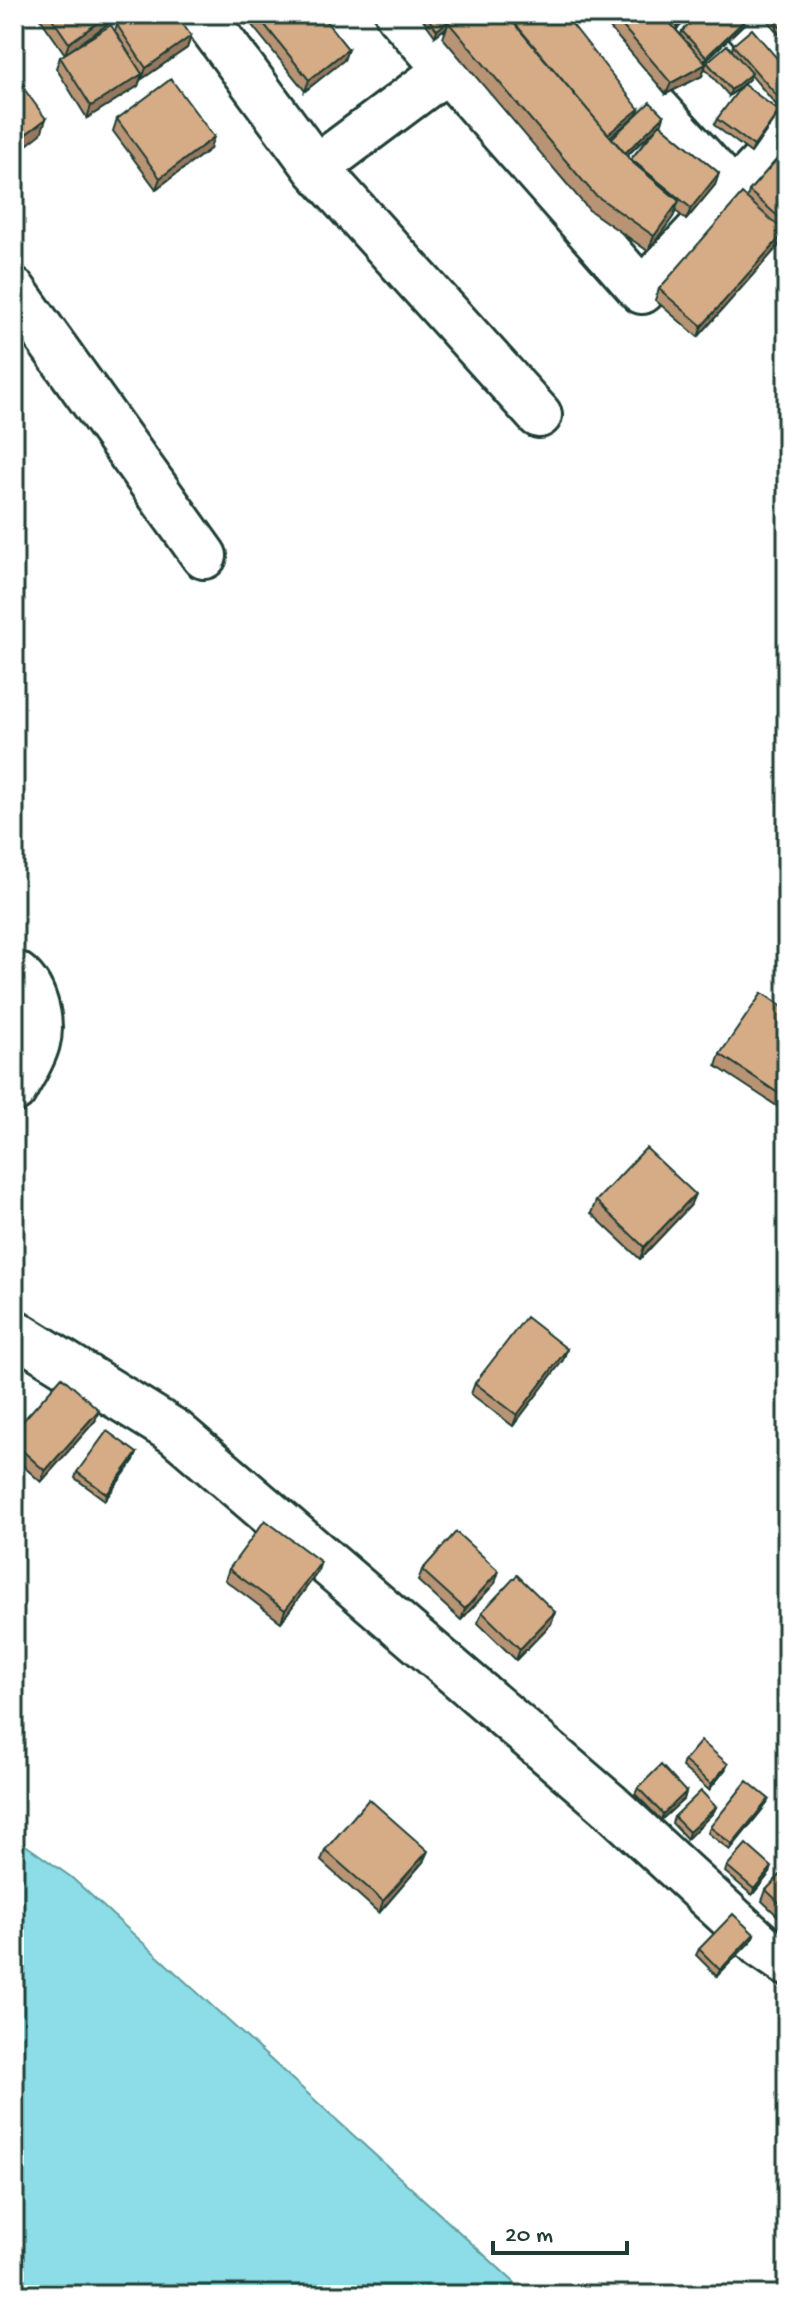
<svg xmlns="http://www.w3.org/2000/svg" width="801" height="2309" font-family="'Gochi Hand',sans-serif">
	<style>
		.water { fill: #8cdde7; stroke: #609d9f; stroke-width: 2 }
		.lines { fill: none; stroke-linecap: round; stroke-linejoin: round }
		.street-casing { stroke: #1f3d34; stroke-width: 50 }
		.street { stroke: #fff; stroke-width: 44 }
		.wall { fill: #b89474; stroke: #1f3d34; stroke-width: 2; fill-rule: evenodd }
		.shaded-wall { fill: #96785e; stroke: #1f3d34; stroke-width: 2 }
		.building { fill: #d6ac87; stroke: #1f3d34; stroke-width: 2 }
	</style>
	<rect width="100%" height="100%" fill="#fff"/>
	<filter id="ink" filterUnits="userSpaceOnUse"><feTurbulence type="fractalNoise" baseFrequency=".0125" numOctaves="2"/><feDisplacementMap in="SourceGraphic" scale="16" xChannelSelector="R" yChannelSelector="G"/><feConvolveMatrix kernelMatrix="1 2 1 2 8 2 1 2 1" color-interpolation-filters="sRGB"/></filter>
	<g filter="url(#ink)">
		<path class="water" d="M14,1837l57,40 444,406 8,12h-509z"/>
		<g class="lines">
			<g class="street-casing">
				<path id="street" d="M202,14l114,154 223,247
					M398,14l244,277 145,-154
					M574,14l43,51 117,128
					M739,14l48,57
					M316,168l131,-98
					M14,291l190,265
					M14,973c20,12 29,48 23,70 -4,16 -16,33 -23,47
					M14,1332l161,100 433,372 154,142 25,17"/>
			</g>
			<use href="#street" class="street"/>
		</g>
		<path class="wall" d="M37,14h85l-57,40z
			M243,14h77l28,35 -4,11 -39,31z
			M419,14h145l74,100 26,2 -4,8 59,49 -4,12 -29,35 -10,-9 -3,6 -25,34 -59,-41 -146,-172 4,-11 -12,9zM633,119l-21,19 -2,-2zM656,128l-25,31 -1,1 -3,-4z
			M598,14h95l-17,16 5,5 1,-4 61,-6 -39,37 2,2 1,-2 25,-12 1,-5 54,25v38l-5,4 -31,-37 -2,4 -6,6 33,32 -25,36 -37,-28 3,-6 24,-32 -12,9 -24,-28 -3,8 -36,18z
			M762,14h25v30z
			M117,25l74,11 -4,12 -45,31 -1,-1 -3,8 -51,32 -31,-50 4,-11 55,-26z
			M117,119l93,30 -54,40 -43,-58z
			M787,148v85l-3,4 -1,-1 -2,7 -83,94 -43,-37 4,-11 88,-91 2,-7z
			M720,1054l67,43 -7,11 -64,-42z
			M596,1201l94,5 -50,53 -49,-46z
			M567,1349l-4,11 -50,66 -42,-32 4,-11z
			M95,1421l-54,61 -27,-24v-27z
			M137,1453l-3,7 -29,40 -30,-22 2,-6z
			M229,1569l88,4 -36,49 -56,-42z
			M422,1570l73,13 -34,37 -43,-39z
			M482,1612h73l-4,12 -35,36 -38,-37z
			M684,1761l41,9 -16,20 -27,-23z
			M638,1788l48,4 -2,7 -23,21 -26,-26z
			M766,1805l-36,45 -22,-17 2,-6z
			M716,1807l-3,6 -26,26 -15,-16 2,-6z
			M325,1850l98,12 -44,51 -58,-52z
			M727,1866l43,7 -18,22 -27,-23z
			M787,1868v57l-25,-24 4,-11z
			M754,1934l-2,6 -35,36 -21,-21 3,-6z"/>
		<path class="shaded-wall" d="M110,14h12l-57,40 4,-11z
			M458,14l-10,8 -1,5 -12,9 2,-6z
			M685,14h8l-17,16 4,-12z
			M746,19l-3,6 -40,38 3,-6z
			M191,36l-4,12 -45,31 4,-11z
			M348,49l-4,11 -39,31 4,-11z
			M706,64l-4,12 -36,18 5,-11z
			M752,73l-3,6 -20,17 2,-6z
			M142,74l-4,12 -51,32 4,-12z
			M639,109l-2,6 -35,28 2,-6z
			M779,111l-3,6 -25,36 3,-7z
			M664,116l-2,7 -42,38 3,-6z
			M46,119l-5,15 -27,21v-12z
			M214,137l-4,12 -54,40 4,-11z
			M719,173l-4,12 -29,35 5,-12z
			M679,201l-6,16 -25,34 6,-15z
			M785,232l-4,11 -83,94 4,-11z
			M787,1092v5l-7,11 4,-11z
			M695,1194l-5,12 -50,53 4,-12z
			M567,1349l-4,11 -50,66 4,-11z
			M99,1410l-4,11 -54,61 4,-11z
			M137,1453l-3,7 -29,40 2,-6z
			M321,1562l-4,11 -36,49 4,-12z
			M499,1571l-4,12 -34,37 4,-11z
			M555,1612l-4,12 -35,36 4,-11z
			M728,1764l-3,6 -16,20 2,-6z
			M686,1792l-2,7 -23,21 2,-6z
			M769,1799l-3,6 -36,45 2,-6z
			M716,1807l-3,6 -26,26 2,-7z
			M428,1851l-5,11 -44,51 4,-12z
			M772,1867l-2,6 -18,22 2,-6z
			M754,1934l-2,6 -35,36 3,-6z"/>
		<path class="building" d="M49,14h61l-41,29z
			M132,14h44l15,22 -45,32 -29,-43z
			M256,14h64l28,35 -39,31z
			M425,14h33l-21,16z
			M458,14h48l126,148 47,39 -25,35 -60,-42 -146,-172z
			M507,14h57l75,95 -31,25z
			M612,14h50l44,50 -35,19z
			M701,14h39l6,5 -40,38 -24,-26z
			M769,14h18v21z
			M111,25l31,49 -51,32 -31,-49z
			M752,29l35,41v33l-2,2 -52,-60z
			M727,45l25,28 -21,17 -24,-28z
			M14,75l32,44 -32,24z
			M171,79l43,58 -54,41 -43,-59z
			M743,84l36,27 -25,35 -37,-27z
			M650,102l14,14 -39,37 -13,-15z
			M660,124l59,49 -28,35 -60,-49z
			M787,148v76l-38,-33z
			M742,194l43,38 -83,94 -43,-37z
			M762,993l25,17v82l-3,5 -64,-43z
			M646,1148l49,46 -51,53 -48,-46z
			M526,1317l41,32 -50,66 -42,-32z
			M62,1377l37,33 -54,61 -31,-28v-12z
			M107,1431l30,22 -30,41 -30,-22z
			M265,1520l56,42 -36,48 -56,-41z
			M456,1532l43,39 -34,38 -43,-39z
			M517,1575l38,37 -35,37 -38,-37z
			M701,1741l27,23 -17,20 -27,-23z
			M661,1765l25,27 -23,22 -25,-26z
			M747,1781l22,18 -37,45 -22,-17z
			M701,1791l15,16 -27,25 -15,-15z
			M369,1799l59,52 -45,50 -58,-51z
			M746,1844l26,23 -18,22 -27,-23z
			M787,1868v42l-21,-20z
			M733,1914l21,20 -34,36 -21,-21z"/>
	</g>
	<rect width="801" height="2309" fill="none" stroke="#fff" stroke-width="48"/>
	<rect x="24" y="24" width="753" height="2261" fill="none" stroke="#1f3d34" stroke-width="3" filter="url(#ink)"/>
	<path d="M493 2241v12h134v-12" fill="none" stroke="#1f3d34" stroke-width="4"/>
	<text x="505" y="2241" font-size="24" fill="#1f3d34" stroke="#ffffff" stroke-width="6" paint-order="stroke">20 m</text>
</svg>
